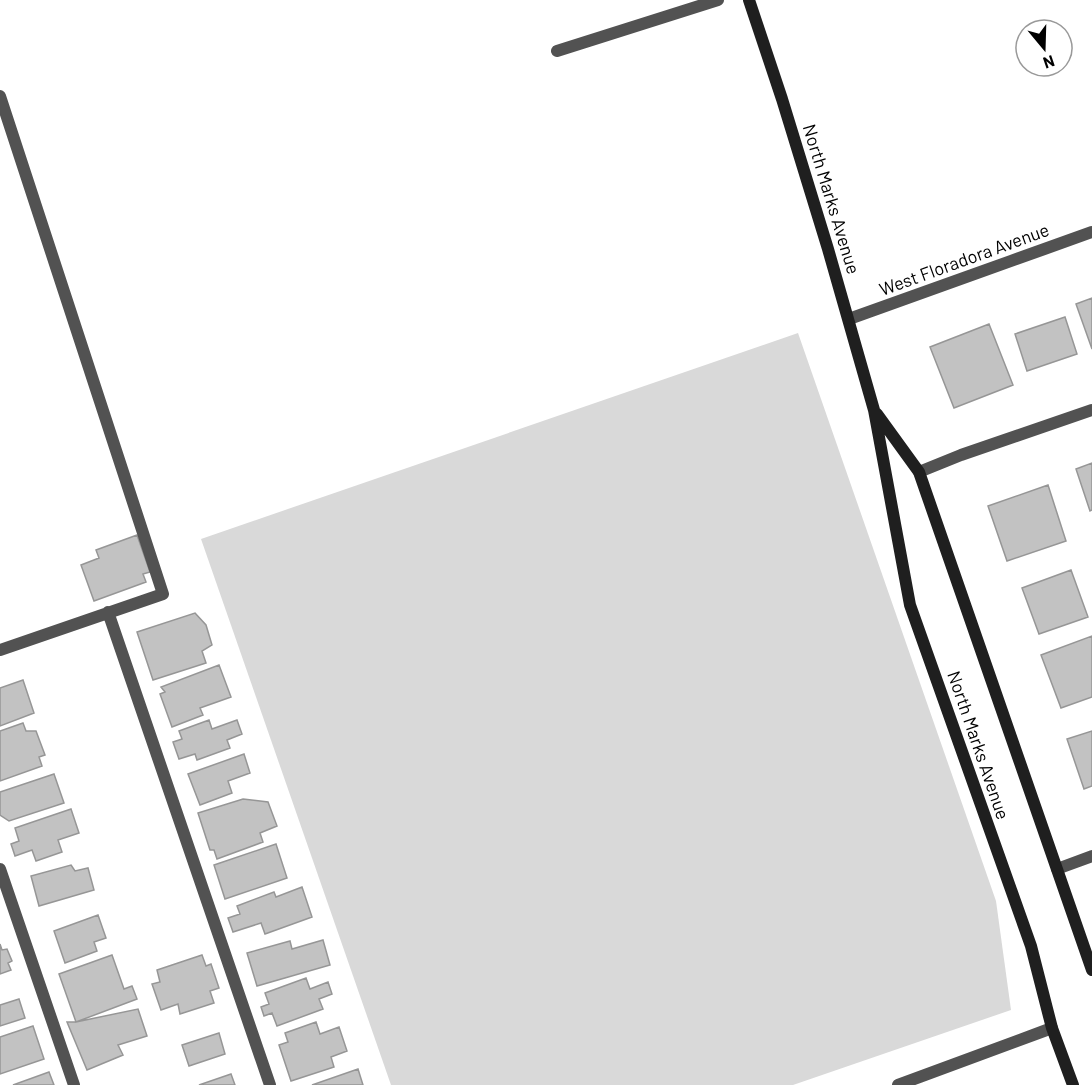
<svg xmlns="http://www.w3.org/2000/svg" width="1092" height="1085" font-family="Barlow,sans-serif">
	<style>
		.green { fill: #d9d9d9 }
		.building { fill: #c2c2c2; stroke: #969696; stroke-width: 1.5 }
		.lines { fill: none; stroke-linecap: round; stroke-linejoin: round }
		.lane { stroke: #525252; stroke-width: 12 }
		.street { stroke: #525252; stroke-width: 12 }
		.secondary { stroke: #1f1f1f; stroke-width: 12 }
		.labels { text-anchor: middle; dominant-baseline: central; stroke-width: 5; stroke-linejoin: round; paint-order: stroke }
		.street-label { font-size: 18px; fill: #000; stroke: #fff }
	</style>
	<rect width="100%" height="100%" fill="#fff"/>
	<path class="green" d="M798,333l198,568 15,109 -218,75h-402l-190,-546z"/>
	<path class="building" d="M1092,298v51l-16,-45z
		M1065,317l12,37 -50,17 -12,-37z
		M989,324l24,61 -59,23 -24,-61z
		M1092,463v47l-2,1 -14,-42z
		M1048,485l18,56 -59,20 -19,-55z
		M137,535l13,37 -7,2 3,8 -52,19 -13,-36 18,-7 -3,-8z
		M1071,570l17,47 -49,17 -17,-46z
		M195,613l11,12 6,20 -10,6 4,12 -53,17 -16,-48z
		M1092,636v61l-31,11 -20,-53z
		M219,665l12,32 -31,11 3,7 -31,12 -12,-33 5,-2 -4,-5z
		M23,680l11,33 -34,13v-38z
		M209,720l3,9 25,-9 5,14 -15,6 3,8 -33,12 -2,-6 -16,5 -6,-17 9,-3 -3,-8z
		M23,723l3,8h10l9,24 -6,2 3,9 -42,15v-50z
		M1092,731v55l-8,3 -17,-50z
		M244,754l6,19 -22,8 4,12 -32,12 -12,-31z
		M54,774l10,29 -55,18 -9,-6v-23z
		M243,799l25,3 9,24 -17,7 3,9 -46,17 -3,-9h-4l-12,-37z
		M71,809l8,24 -21,7 4,12 -26,9 -4,-11 -17,6 -4,-12 8,-3 -4,-13z
		M276,844l11,34 -62,21 -11,-34z
		M71,865l4,6 13,-3 6,22 -55,16 -8,-30z
		M302,887l10,30 -47,17 -4,-11 -28,9 -5,-14 12,-4 -3,-8 37,-14 2,5z
		M98,915l8,23 -12,4 3,9 -32,12 -11,-32z
		M323,940l7,25 -73,21 -10,-33 43,-12 2,8z
		M0,944l2,6 5,-1 5,12 -4,2 3,7 -11,4z
		M112,955l12,34 8,-3 5,13 -61,23 -17,-48z
		M202,955l4,11 5,-2 8,24 -9,3 4,12 -34,11 -2,-10 -17,6 -9,-26 8,-2 -3,-12z
		M306,978l4,11 18,-7 4,12 -13,5 4,10 -46,17 -5,-13 -8,3 -3,-9 8,-3 -4,-11z
		M19,999l6,19 -25,8v-21z
		M138,1009l9,27 -29,9 5,10 -36,15 -20,-48h9z
		M316,1022l4,12 19,-7 8,24 -16,6 3,10 -43,14 -12,-36 9,-3 -3,-9z
		M33,1026l11,33 -44,15v-37z
		M219,1033l6,21 -36,12 -7,-21z
		M358,1069l5,16h-51z
		M49,1072l5,13h-41z
		M231,1074l4,11h-36z"/>
	<g class="lines">
		<path class="lane" d="M557,51l161,-51
			M919,472l42,-17 131,-45
			M1057,869l35,-13"/>
		<path class="street" d="M0,96l163,498 -163,56
			M849,319l243,-87
			M108,612l162,473
			M0,869l74,216
			M898,1085l154,-57"/>
		<path class="secondary" d="M749,0l33,99 46,150 46,161 36,195 121,341 21,82 21,57
			M877,414l42,58 173,498"/>
	</g>
	<g class="labels">
		<g class="street-label">
			<text transform="translate(832 199) rotate(73)">North Marks Avenue</text>
			<text transform="translate(964 259) rotate(-20)">West Floradora Avenue</text>
			<text transform="translate(979 745) rotate(71)">North Marks Avenue</text>
		</g>
	</g>
	<g transform="translate(1044 48) rotate(161)"><circle r="28" fill="#ffffff" stroke="#999999" stroke-width="1.5"/>
	<path d="M0-4.5L10 22L0 15L-10 22Z" fill="#000000"/>
	<text y="-9" font-size="16" font-weight="bold" text-anchor="middle" fill="#000000">N</text>
	</g>
</svg>
